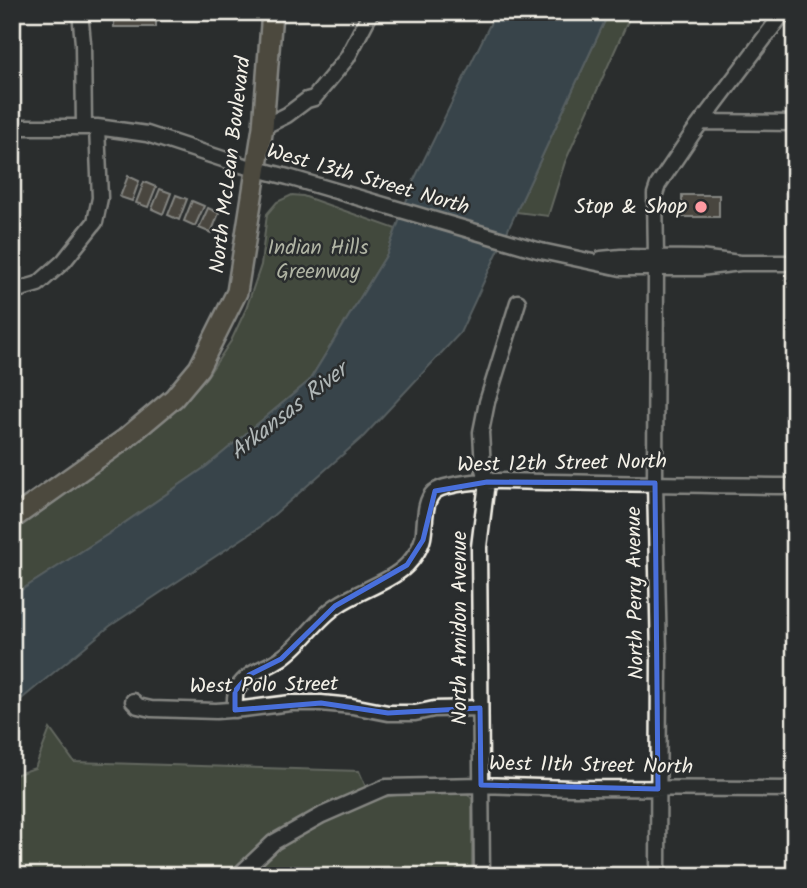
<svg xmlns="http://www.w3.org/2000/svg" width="807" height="888" font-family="Kalam,sans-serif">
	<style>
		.green { fill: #5e6a51; stroke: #a9ae9c; stroke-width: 2 }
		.water { fill: #4a616e; stroke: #8e9b9f; stroke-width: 2 }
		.building { fill: #706557; stroke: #f4f1e8; stroke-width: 2 }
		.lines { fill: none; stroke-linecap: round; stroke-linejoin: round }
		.minor-casing { stroke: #f4f1e8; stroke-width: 19 }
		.major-casing { stroke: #f4f1e8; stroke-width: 24 }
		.minor { stroke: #2a2d2e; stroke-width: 14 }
		.major { stroke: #756b52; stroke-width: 19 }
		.marked { fill: none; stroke: #486fdb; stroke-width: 5; stroke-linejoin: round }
		.poi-dot { fill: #ff9aa2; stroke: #2a2d2e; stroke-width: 2.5 }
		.labels { text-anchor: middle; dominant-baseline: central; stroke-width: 5; stroke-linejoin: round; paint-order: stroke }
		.street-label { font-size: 21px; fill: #f4f1e8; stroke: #2a2d2e }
		.poi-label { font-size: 21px; fill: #f4f1e8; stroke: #2a2d2e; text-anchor: end }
		.park-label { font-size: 21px; fill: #b0b4a4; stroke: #2a2d2e }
		.water-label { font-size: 23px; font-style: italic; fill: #b0b7b7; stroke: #2a2d2e }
	</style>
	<rect width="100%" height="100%" fill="#2a2d2e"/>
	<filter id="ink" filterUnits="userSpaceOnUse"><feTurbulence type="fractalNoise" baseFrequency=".0143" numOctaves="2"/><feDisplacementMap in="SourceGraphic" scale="14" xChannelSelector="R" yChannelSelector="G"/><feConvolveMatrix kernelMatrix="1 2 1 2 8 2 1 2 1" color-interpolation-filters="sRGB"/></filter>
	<g filter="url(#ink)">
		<path class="green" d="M609,12h23l-67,150 -17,54 -32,-4z
			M292,195l11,1 93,33 -9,25 -78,127 -102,85 -97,67 -98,63v-69l113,-80 55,-41 26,-28 25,-37 15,-32 15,-44 6,-51 10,-12z
			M50,729l24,33 285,9 12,28 33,-5 56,-3 8,3 4,5v77h-460v-100l23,-8z"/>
		<path class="water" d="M496,12h113l-149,321 -96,103 -104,91 -150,99 -98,81v-111l98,-63 97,-67 102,-85 78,-127 27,-74z"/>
		<path class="building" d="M114,12h42v15h-42z
			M128,176l11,5 -7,20 -12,-4z
			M144,182l12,5 -8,20 -12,-4z
			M160,189l11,4 -8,21 -11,-5z
			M176,195l11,4 -8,21 -11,-5z
			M682,195h37v22h-37z
			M192,201l12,5 -9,20 -11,-5z
			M208,208l11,5 -8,20 -12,-5z"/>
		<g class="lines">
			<g class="minor-casing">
				<path id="minor" d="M80,12l3,31 1,84
					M701,122l94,1
					M12,127h85l50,7 94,31 47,12 253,74 80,17h79l40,-5
					M263,127l24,-12 20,-15 7,-2 33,-40 24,-46
					M656,257l-1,-63 3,-9 35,-52 91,-121
					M601,259l20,-2 78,1 41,5h55
					M656,268l-1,215 4,172 -1,221
					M12,288l9,1 17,-5 26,-23 31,-39 5,-24 -3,-71
					M133,701l5,5 13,3 65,2 27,-2 48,-6h30l31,3 36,7h27l19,-4 46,-1
					M235,710c0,-7 -1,-16 2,-21 10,-17 28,-20 43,-30 22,-14 36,-40 58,-54 21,-14 52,-23 69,-40 7,-7 14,-18 16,-27 3,-14 0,-36 11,-46 4,-3 10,-5 15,-6 30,-8 69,-4 101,-4 81,1 163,4 245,4
					M238,876l36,-34 48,-27 64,-28 95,-2 90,3 224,1
					M482,876l-3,-329 8,-65 -4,-13 -2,-37 6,-30 31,-100"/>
			</g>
			<g class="major-casing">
				<path id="major" d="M12,519l113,-80 49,-41 25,-30 38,-76 26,-165 9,-115"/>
			</g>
			<use href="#minor" class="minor"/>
			<use href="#major" class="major"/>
		</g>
	</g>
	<path d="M0 0H807V888H0ZM487,482l168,1 3,306 -177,-4 -1,-77 -92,5 -67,-10 -86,7v-19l14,-16 32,-16 54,-53 72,-41 16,-25 12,-49z" fill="#2a2d2e" fill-opacity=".55" fill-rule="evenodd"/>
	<path class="marked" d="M487,482l168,1 3,306 -177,-4 -1,-77 -92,5 -67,-10 -86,7v-19l14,-16 32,-16 54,-53 72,-41 16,-25 12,-49z"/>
	<circle class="poi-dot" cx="701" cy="207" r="7"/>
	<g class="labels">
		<g class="street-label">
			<text transform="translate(231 165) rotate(-83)">North McLean Boulevard</text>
			<text transform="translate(368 180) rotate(16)">West 13th Street North</text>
			<text transform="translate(562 464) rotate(-1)">West 12th Street North</text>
			<text transform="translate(636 593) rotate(-91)">North Perry Avenue</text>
			<text transform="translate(460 628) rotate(-90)">North Amidon Avenue</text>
			<text transform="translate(264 686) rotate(-1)">West Polo Street</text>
			<text transform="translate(591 766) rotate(1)">West 11th Street North</text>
		</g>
		<g class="poi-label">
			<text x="687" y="207">Stop &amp; Shop</text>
		</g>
		<g class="park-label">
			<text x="318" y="248">Indian Hills<tspan x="318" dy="24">Greenway</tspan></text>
		</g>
		<g class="water-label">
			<text transform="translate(289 412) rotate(-38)">Arkansas River</text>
		</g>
	</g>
	<rect width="807" height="888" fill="none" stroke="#2a2d2e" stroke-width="42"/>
	<rect x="21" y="21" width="765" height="846" fill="none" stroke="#f4f1e8" stroke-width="2.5" filter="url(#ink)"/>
</svg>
